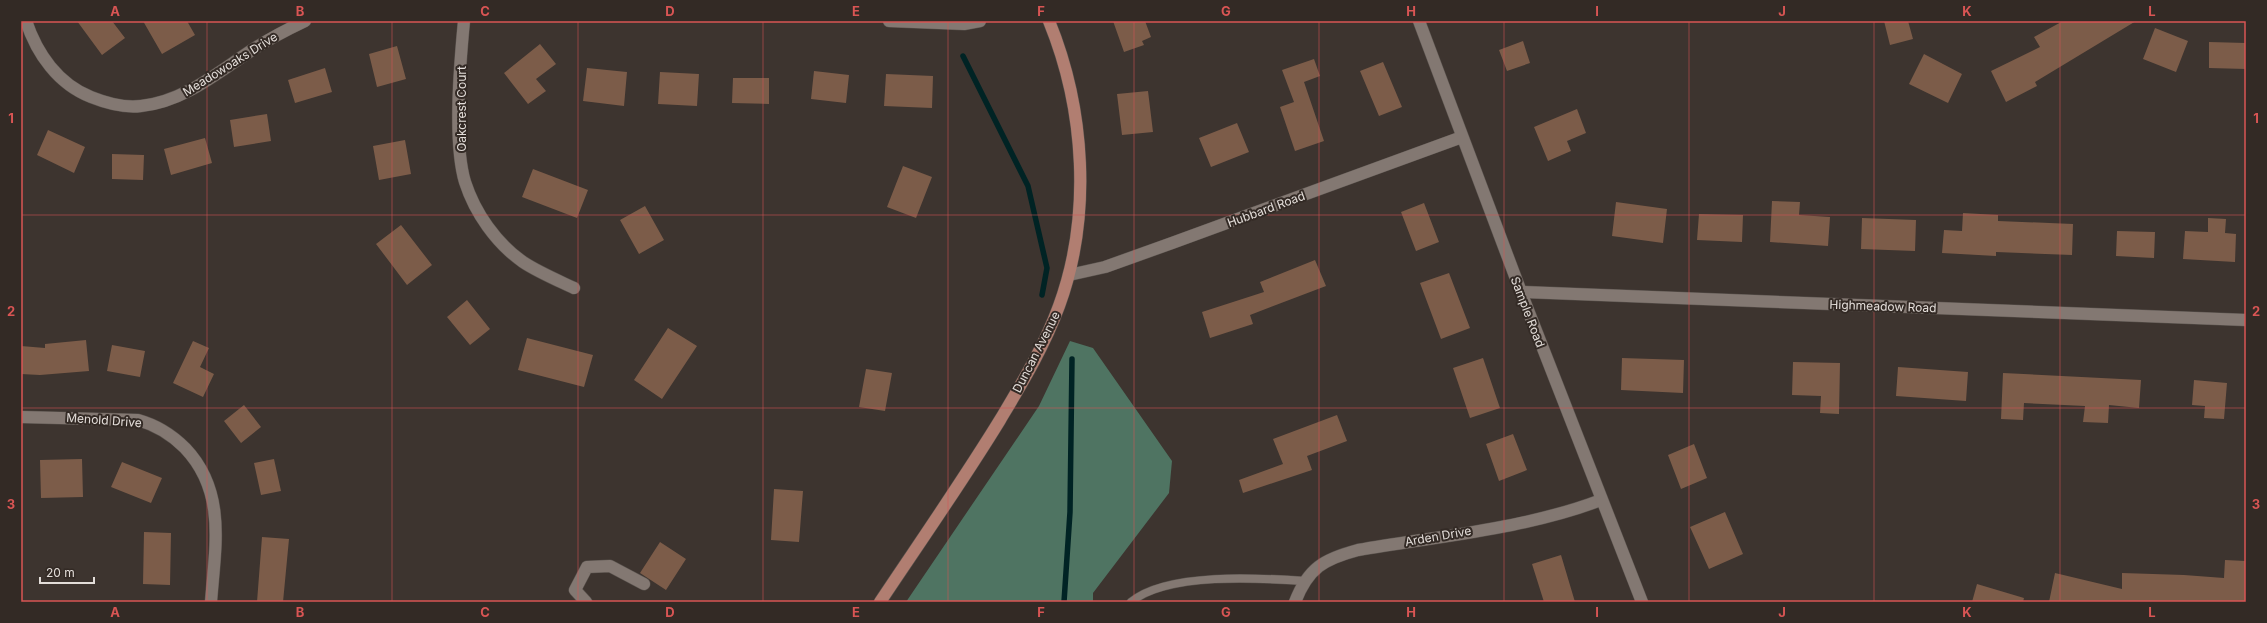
<svg xmlns="http://www.w3.org/2000/svg" width="2267" height="623" font-family="Inter,sans-serif">
	<style>
		.forest { fill: #4f7462 }
		.lines { fill: none; stroke-linecap: round; stroke-linejoin: round }
		.stream { stroke: #002324; stroke-width: 5.5 }
		.building { fill: #7c5c49 }
		.lane-casing { stroke: #59524d; stroke-width: 9 }
		.street-casing { stroke: #59524d; stroke-width: 13 }
		.secondary-casing { stroke: #59524d; stroke-width: 13 }
		.primary-casing { stroke: #59524d; stroke-width: 13 }
		.lane { stroke: #837872; stroke-width: 8 }
		.street { stroke: #837872; stroke-width: 12 }
		.secondary { stroke: #837872; stroke-width: 12 }
		.primary { stroke: #b17e71; stroke-width: 12 }
		.grid { fill: none; stroke: #d95554; stroke-width: 1; stroke-opacity: 0.55 }
		.labels { text-anchor: middle; dominant-baseline: central; stroke-width: 4; stroke-linejoin: round; paint-order: stroke }
		.street-label { font-size: 12px; fill: #e3ddd9; stroke: #332a25 }
		.neatline { fill: none; stroke: #d95554; stroke-width: 1.5 }
		.grid-label { font-size: 13px; text-anchor: middle; font-weight: bold; fill: #d95554 }
	</style>
	<rect width="100%" height="100%" fill="#3d342f"/>
	<path class="forest" d="M1070,341l23,7 79,113 -3,32 -76,100v9h-187l133,-196z"/>
	<g class="lines">
		<path class="stream" d="M963,56l65,130 19,82 -5,27
			M1064,602l6,-90 2,-153"/>
	</g>
	<path class="building" d="M77,21h35l13,17 -23,17z
		M143,21h44l8,14 -33,19z
		M1113,21h32l6,16 -9,4 2,4 -20,7z
		M1884,21h24l5,18 -23,6z
		M2063,21h73l-101,61 2,4 -31,16 -15,-31 49,-24 -6,-10z
		M2155,28l33,13 -12,31 -33,-13z
		M1523,41l7,22 -23,8 -8,-21z
		M2209,42l37,1v26l-37,-1z
		M540,44l16,20 -20,15 10,12 -18,13 -24,-31z
		M397,46l9,33 -29,8 -8,-33z
		M1924,54l38,20 -14,29 -39,-19z
		M1314,59l6,17 -16,6 20,59 -29,10 -15,-44 14,-5 -12,-32z
		M1383,62l19,45 -23,9 -19,-45z
		M325,68l7,24 -37,11 -7,-23z
		M587,68l40,4 -3,34 -41,-5z
		M814,71l35,4 -3,28 -35,-4z
		M660,72l39,2 -2,32 -39,-2z
		M886,74l47,2 -1,32 -48,-2z
		M733,78h36v26l-37,-1z
		M1148,91l5,41 -31,3 -5,-41z
		M1577,109l9,24 -19,8 4,10 -23,10 -14,-34z
		M267,114l4,27 -37,6 -4,-27z
		M1237,123l12,29 -38,15 -12,-29z
		M48,130l37,17 -11,26 -37,-18z
		M205,138l7,25 -41,12 -7,-26z
		M405,140l6,34 -32,6 -6,-34z
		M112,154l32,1 -1,25 -31,-1z
		M903,166l29,11 -16,41 -29,-11z
		M533,169l55,21 -11,28 -55,-21z
		M1772,201l28,1 -1,13 31,2 -2,29 -58,-4z
		M1616,202l51,7 -4,34 -51,-7z
		M1424,203l15,39 -23,9 -15,-39z
		M645,206l19,34 -25,14 -19,-34z
		M1963,213l35,2v6l75,3 -1,31 -76,-3v4l-54,-3 2,-23 18,1z
		M1699,214l44,1 -1,27 -45,-2z
		M1862,218l54,2 -1,31 -54,-2z
		M2208,218l18,1 -1,14 11,1 -1,28 -52,-3 2,-28 23,1z
		M401,225l31,40 -25,20 -31,-41z
		M2117,231l38,1 -1,26 -38,-2z
		M1315,260l11,26 -76,29 3,9 -43,14 -8,-26 62,-20 -4,-10z
		M1449,273l21,55 -29,11 -21,-56z
		M467,300l23,29 -20,16 -23,-28z
		M668,328l29,18 -35,53 -28,-19z
		M527,338l66,17 -9,32 -66,-17z
		M86,340l3,31 -49,4 -19,-1v-28l24,2v-4z
		M193,341l16,7 -9,19 14,7 -11,23 -30,-14z
		M112,345l33,6 -5,26 -33,-6z
		M1483,358l17,50 -30,10 -17,-50z
		M1622,358l62,2 -1,33 -62,-3z
		M1793,362l47,1 -1,51 -19,-1 1,-17 -29,-1z
		M1898,367l70,5 -2,29 -70,-5z
		M866,369l26,4 -7,38 -26,-4z
		M2003,373l138,7 -2,28 -30,-3 -1,18 -25,-1 2,-16 -61,-3 -1,17 -22,-1z
		M2194,380l33,3 -3,36 -20,-1 1,-12 -13,-1z
		M244,405l17,22 -20,16 -17,-22z
		M1337,415l10,26 -40,15 5,14 -69,23 -4,-13 44,-16 -10,-25z
		M1513,434l14,36 -28,11 -13,-37z
		M1694,444l13,34 -26,11 -13,-34z
		M82,459l1,38 -42,1 -1,-38z
		M274,459l7,32 -20,4 -7,-32z
		M122,462l40,16 -11,25 -40,-16z
		M774,489l29,2 -4,51 -28,-2z
		M1725,512l18,42 -34,15 -19,-42z
		M144,532l27,1 -1,52 -27,-1z
		M262,537l27,2 -6,63h-26z
		M660,542l26,17 -20,31 -26,-17z
		M1561,555l14,47h-31l-12,-38z
		M2225,560l21,1v41h-197l6,-29 67,16v-16l62,2 40,3z
		M1977,584l47,14 -1,4h-51z"/>
	<g class="lines">
		<g class="lane-casing">
			<path id="lane" d="M1131,602c36,-30 129,-24 174,-21"/>
		</g>
		<g class="street-casing">
			<path id="street" d="M26,21c11,33 32,63 65,76 15,6 34,11 50,9 41,-4 75,-32 108,-54 18,-12 37,-22 56,-31
				M464,21c-4,42 -11,121 1,161 10,31 31,61 58,80 15,10 34,18 51,26
				M889,21l75,3 16,-3
				M1521,292l725,28
				M21,417l117,3c18,5 33,14 47,28 42,44 30,99 26,154
				M586,602l-11,-12 12,-23 23,-1 34,18
				M1295,602c13,-34 29,-43 63,-52 80,-14 167,-21 243,-50"/>
		</g>
		<g class="secondary-casing">
			<path id="secondary" d="M1419,21l102,271 121,310
				M1069,275l36,-8 67,-24 290,-106"/>
		</g>
		<g class="primary-casing">
			<path id="primary" d="M880,602c40,-60 82,-120 120,-182 22,-37 44,-73 59,-114 33,-90 26,-197 -10,-285"/>
		</g>
		<use href="#lane" class="lane"/>
		<use href="#street" class="street"/>
		<use href="#secondary" class="secondary"/>
		<use href="#primary" class="primary"/>
	</g>
	<path class="grid" d="M207,21v581M392,21v581M578,21v581M763,21v581M948,21v581M1134,21v581M1319,21v581M1504,21v581M1689,21v581M1874,21v581M2060,21v581M21,215h2225M21,408h2225"/>
	<g class="labels">
		<g class="street-label">
			<text transform="translate(230 64) rotate(-32)">Meadowoaks Drive</text>
			<text transform="translate(461 109) rotate(-90)">Oakcrest Court</text>
			<text transform="translate(1266 209) rotate(-20)">Hubbard Road</text>
			<text transform="translate(1883 306) rotate(2)">Highmeadow Road</text>
			<text transform="translate(1528 312) rotate(69)">Sample Road</text>
			<text transform="translate(1036 352) rotate(-63)">Duncan Avenue</text>
			<text transform="translate(104 420) rotate(4)">Menold Drive</text>
			<text transform="translate(1438 536) rotate(-10)">Arden Drive</text>
		</g>
	</g>
	<rect width="2267" height="623" fill="none" stroke="#332a25" stroke-width="44"/>
	<path d="M40 577v6h54v-6" fill="none" stroke="#e3ddd9" stroke-width="2"/>
	<text x="46" y="577" font-size="12" fill="#e3ddd9" stroke="#332a25" stroke-width="3" paint-order="stroke">20 m</text>
	<rect x="22" y="22" width="2223" height="579" class="neatline"/>
	<g class="grid-label">
		<text x="115" y="16">A</text>
		<text x="300" y="16">B</text>
		<text x="485" y="16">C</text>
		<text x="670" y="16">D</text>
		<text x="856" y="16">E</text>
		<text x="1041" y="16">F</text>
		<text x="1226" y="16">G</text>
		<text x="1411" y="16">H</text>
		<text x="1597" y="16">I</text>
		<text x="1782" y="16">J</text>
		<text x="1967" y="16">K</text>
		<text x="2152" y="16">L</text>
		<text x="11" y="123">1</text>
		<text x="2256" y="123">1</text>
		<text x="11" y="316">2</text>
		<text x="2256" y="316">2</text>
		<text x="11" y="509">3</text>
		<text x="2256" y="509">3</text>
		<text x="115" y="617">A</text>
		<text x="300" y="617">B</text>
		<text x="485" y="617">C</text>
		<text x="670" y="617">D</text>
		<text x="856" y="617">E</text>
		<text x="1041" y="617">F</text>
		<text x="1226" y="617">G</text>
		<text x="1411" y="617">H</text>
		<text x="1597" y="617">I</text>
		<text x="1782" y="617">J</text>
		<text x="1967" y="617">K</text>
		<text x="2152" y="617">L</text>
	</g>
</svg>
